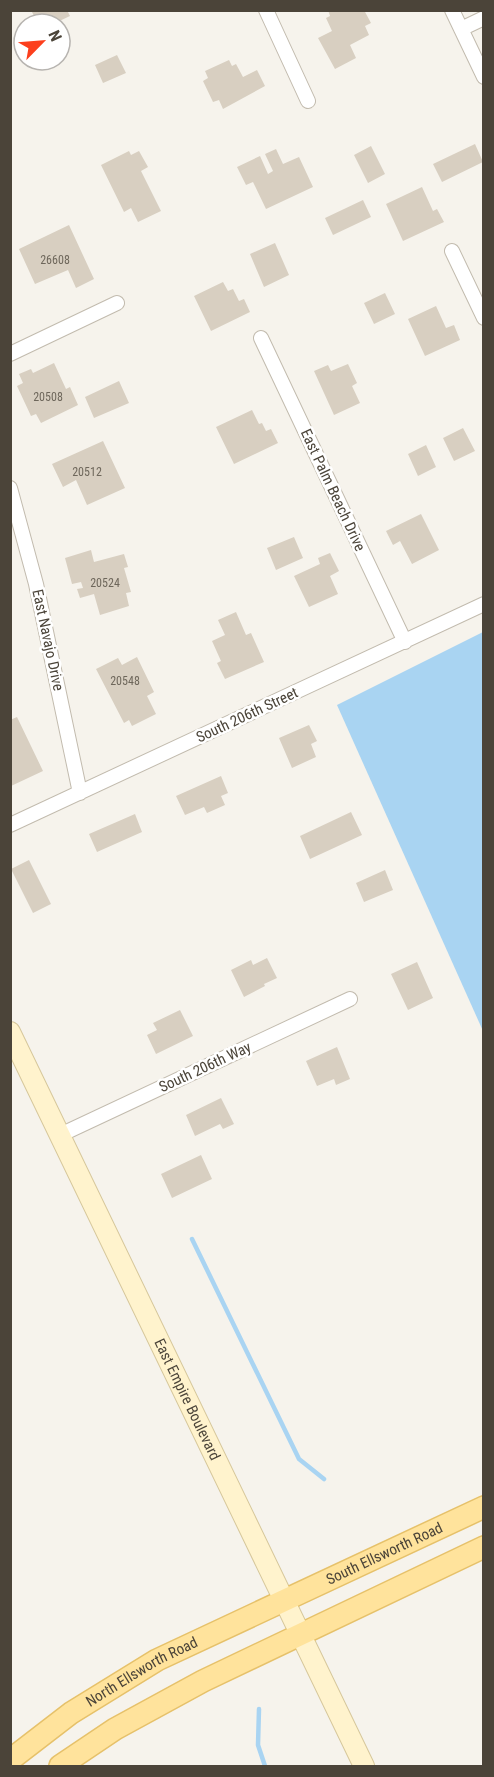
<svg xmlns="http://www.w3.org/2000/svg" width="494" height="1777" font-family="'Roboto Condensed',sans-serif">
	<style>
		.water { fill: #a9d4f2 }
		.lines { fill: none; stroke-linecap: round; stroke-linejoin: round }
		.stream { stroke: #a9d4f2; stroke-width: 4.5 }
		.building { fill: #d8cfc1 }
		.street-casing { stroke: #c2bbae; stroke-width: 16 }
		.secondary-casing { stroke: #d6c79b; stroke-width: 22 }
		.primary-casing { stroke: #e6c16a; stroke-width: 24 }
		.street { stroke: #fff; stroke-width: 14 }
		.secondary { stroke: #fff3cd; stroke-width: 20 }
		.primary { stroke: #ffe39c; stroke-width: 21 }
		.labels { text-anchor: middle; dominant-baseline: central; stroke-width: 5; stroke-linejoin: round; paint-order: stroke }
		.number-label { font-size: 12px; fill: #6e675b }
		.street-label { font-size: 15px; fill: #4b4439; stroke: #fff }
	</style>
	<rect width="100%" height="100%" fill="#f6f3ec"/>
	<path class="water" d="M483,632v399l-146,-326z"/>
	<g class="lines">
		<path class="stream" d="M192,1239l107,220 25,20
			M259,1709l-1,36 7,21"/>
	</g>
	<path class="building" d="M31,10h36l3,6 -17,8h-15z
		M328,10h36l7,13 -6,3 4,9 -19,10 6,13 -21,11 -17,-31 14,-7 -6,-13 4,-2z
		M117,55l9,18 -23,10 -8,-18z
		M229,60l3,6 4,-2 7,13 14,-7 8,16 -42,23 -4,-9 -6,2 -10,-21 5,-3 -3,-7z
		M475,144l8,18 -41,20 -9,-18z
		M371,146l14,28 -17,9 -14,-28z
		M276,149l7,15 16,-7 14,30 -47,22 -13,-27 -7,3 -9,-18 23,-11 8,18 5,-3 -8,-17z
		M129,151l2,4 8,-4 9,16 -7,4 20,40 -23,11 -7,-14 -7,4 -23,-47z
		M422,187l11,24 4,-2 7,13 -41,19 -17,-37z
		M363,200l8,17 -38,18 -8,-17z
		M69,225l25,54 -18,9 -8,-18 -33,14 -16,-35z
		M275,243l14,32 -25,12 -14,-33z
		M223,282l5,9 5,-2 6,12 5,-2 6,13 -39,19 -17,-35z
		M385,293l10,21 -21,10 -10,-21z
		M436,306l10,22 8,-3 6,15 -35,16 -17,-37z
		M54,363l12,26 4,-2 8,18 -37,18 -5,-9 -5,2 -14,-30 6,-3 -4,-9 12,-5 2,4z
		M348,364l9,19 -5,3 8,17 -26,12 -20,-44 14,-6 3,6z
		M119,381l10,22 -35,15 -9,-21z
		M252,410l7,14 3,-1 4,8 5,-2 7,14 -44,21 -18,-37z
		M463,428l12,23 -21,10 -11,-23z
		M103,441l22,47 -38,17 -11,-25 -13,7 -11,-23z
		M426,445l10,22 -18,9 -10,-22z
		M421,514l18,36 -27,14 -12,-23 -7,4 -7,-14z
		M294,537l9,21 -27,12 -9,-22z
		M91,550l3,12 30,-8 4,13 -4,1 7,24 -5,1 3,13 -29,9 -6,-21 -14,4 -3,-9 6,-1 -2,-6 -9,2 -7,-26z
		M330,553l9,18 -9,5 8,18 -29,13 -15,-31 26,-12 -2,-6z
		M236,612l10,23 5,-2 13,29 -39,17 -8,-16 4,-2 -9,-20 13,-6 -7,-15z
		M137,657l17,35 -7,4 9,18 -24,12 -3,-6 -5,3 -28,-54 22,-11 4,7z
		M17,717l26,54 -32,15 -1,-66z
		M309,725l8,16 -6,3 5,13 -24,11 -13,-30z
		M221,776l7,17 -7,3 4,9 -18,8 -3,-6 -19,8 -9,-19z
		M351,812l11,23 -52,24 -10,-23z
		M135,814l7,18 -45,20 -8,-18z
		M29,860l22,44 -18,9 -22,-44z
		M385,870l8,20 -29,12 -8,-19z
		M267,958l10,20 -13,6 1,2 -21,11 -13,-27 20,-10 2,5z
		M417,962l16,36 -25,12 -17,-36z
		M180,1010l13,26 -37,18 -9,-19 10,-5 -4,-7z
		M337,1047l13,32 -14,6 -2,-6 -17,7 -11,-25z
		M221,1098l13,26 -11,5 -3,-5 -25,12 -9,-21z
		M201,1155l11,24 -40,19 -11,-24z"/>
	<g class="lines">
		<g class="street-casing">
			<path id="street" d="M266,10l42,91
				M452,10l32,67
				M461,29l23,-11
				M452,251l32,67
				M261,338l144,304
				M10,354l107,-51
				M10,488l26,96 44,209
				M10,825l474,-221
				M60,1135l290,-136"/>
		</g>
		<g class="secondary-casing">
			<g id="secondary">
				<path id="s1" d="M10,1032l354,734"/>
			</g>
		</g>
		<g class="primary-casing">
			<g id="primary">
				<path id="s2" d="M10,1760l61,-47 86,-53 327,-153"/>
				<path d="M60,1766l55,-37 88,-48 281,-134"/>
			</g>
		</g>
		<use href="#street" class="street"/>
		<use href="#secondary" class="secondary"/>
		<use href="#primary" class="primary"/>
	</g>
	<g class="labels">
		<g class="number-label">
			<text x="55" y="260">26608</text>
			<text x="48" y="397">20508</text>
			<text x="87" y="472">20512</text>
			<text x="105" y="583">20524</text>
			<text x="125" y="681">20548</text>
		</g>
		<g class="street-label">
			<text transform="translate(333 490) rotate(65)">East Palm Beach Drive</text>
			<text transform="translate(48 640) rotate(78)">East Navajo Drive</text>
			<text transform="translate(247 715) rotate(-25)">South 206th Street</text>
			<text transform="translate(205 1067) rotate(-25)">South 206th Way</text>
			<text stroke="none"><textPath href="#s1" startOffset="408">East Empire Boulevard</textPath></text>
			<text stroke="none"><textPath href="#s2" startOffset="429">South Ellsworth Road</textPath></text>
			<text stroke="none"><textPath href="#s2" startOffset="159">North Ellsworth Road</textPath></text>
		</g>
	</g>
	<rect width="494" height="1777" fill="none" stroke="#4b4439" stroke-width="24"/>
	<g transform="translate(42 42) rotate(65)"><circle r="28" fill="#ffffff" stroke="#b7b4b0" stroke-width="1.5"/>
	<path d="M0-4.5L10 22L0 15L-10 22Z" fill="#fc3f1d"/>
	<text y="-9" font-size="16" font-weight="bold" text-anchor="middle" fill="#4b4439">N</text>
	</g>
</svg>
